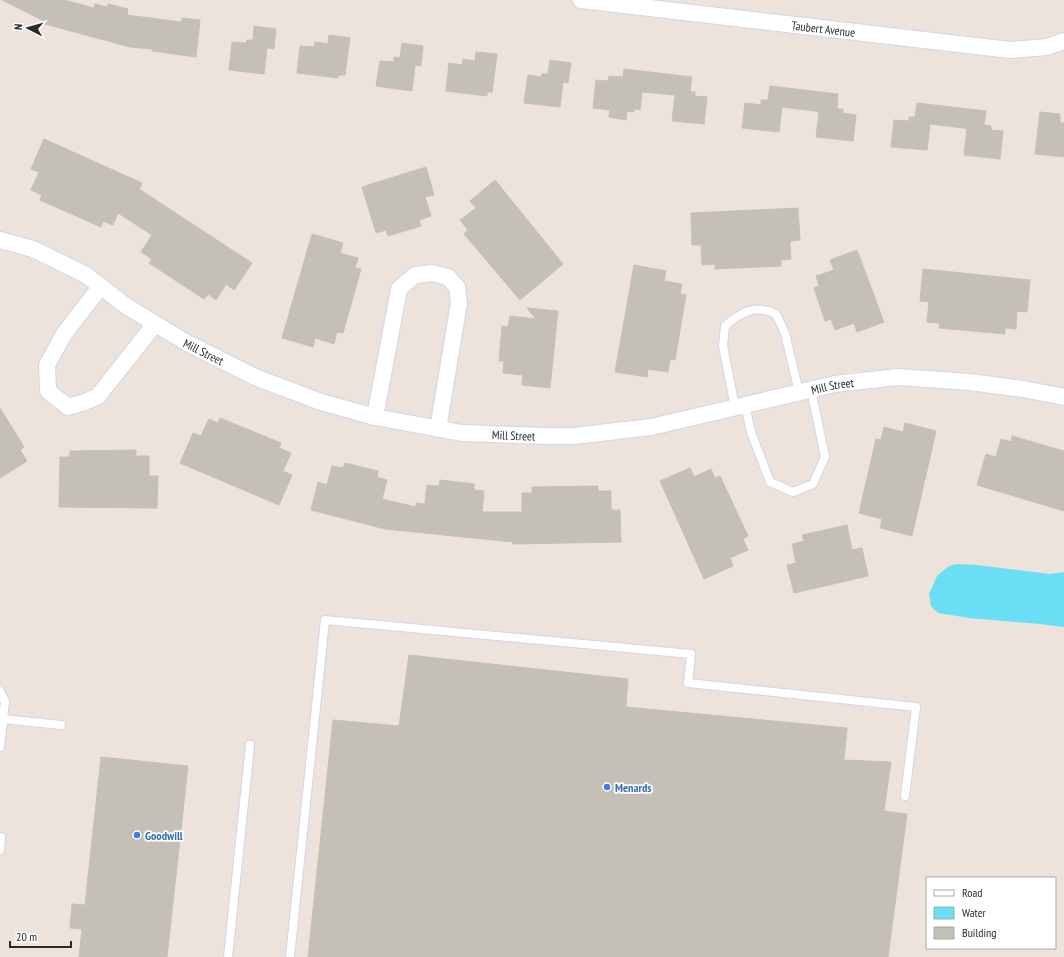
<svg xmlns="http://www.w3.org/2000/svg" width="1064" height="957" font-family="'PT Sans Narrow',sans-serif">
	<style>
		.water { fill: #69def4 }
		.building { fill: #c4bfb7; stroke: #c8bfb5 }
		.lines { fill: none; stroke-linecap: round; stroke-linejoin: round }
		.lane-casing { stroke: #d0d6e4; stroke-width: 10 }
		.street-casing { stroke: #d0d6e4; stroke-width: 18 }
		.lane { stroke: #fff; stroke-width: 8 }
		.street { stroke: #fff; stroke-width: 16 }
		.shop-dot { fill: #3f7fe0; stroke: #fff; stroke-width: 1.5 }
		.labels { text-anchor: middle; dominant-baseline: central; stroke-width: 3.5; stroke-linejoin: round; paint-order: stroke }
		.street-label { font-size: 12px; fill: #2a2a2a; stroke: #fff }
		.shop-label { font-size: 12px; font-weight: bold; fill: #366cbe; stroke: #fff; text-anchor: start }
	</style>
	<rect width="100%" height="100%" fill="#ede3db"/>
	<path class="water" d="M957,564l19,1 74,9 14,-2v55l-24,-3 -71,-6 -31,-5 -7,-7 -2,-12 8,-18 12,-10z"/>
	<path class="building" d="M2,0h62l30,8 1,-4 12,3 1,-3 20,5 -1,6 54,7 1,-4 18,2 -4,37 -44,-6v-2l-22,-2 -85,-23 1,-2z
		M254,26l22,3 -2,20 -7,-1 -3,26 -35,-4 3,-28 14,1 1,-3h6z
		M329,35l21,3 -5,37h-6l-1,3 -41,-5 3,-27 14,1 1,-5 13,2z
		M402,43l21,3 -2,20 -6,-1 -3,26 -36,-5 4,-25 14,1v-5l6,1z
		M476,52l21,2 -5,38h-5v4l-41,-5 3,-28 13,2 1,-6 12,2z
		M550,60l21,3 -3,20 -5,-1 -3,25 -36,-4 4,-28 13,2 1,-3h6z
		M624,69l68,8 -2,15h5v4l12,1 -3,27 -32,-3 3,-26 -33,-3 -2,18 -6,-1v3l-7,-1 -1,9 -17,-3 1,-7 -17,-2 3,-28 12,1 1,-5 14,1z
		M770,86l68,8 -1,15h6v4l13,2 -3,26 -37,-4 3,-25 -4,-1 -33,-4 -3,25 -37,-4 3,-25 16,2v-5h7z
		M917,103l69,8 -2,14 7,1v4l12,1 -3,28 -36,-4 3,-26 -4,-1 -33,-4 -3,26 -36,-3 3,-27 15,1v-4h6z
		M1040,112l20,2v9h4v34l-29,-3z
		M44,139l98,44 -3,6 113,74 -18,27 -8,-6 -10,16 -8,-6 -4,5 -55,-36 3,-4 -11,-7 11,-17 -34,-22 -5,12 -10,-4 -2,6 -61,-27 2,-5 -11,-5 8,-18 -8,-3z
		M426,167l8,28 -9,2 6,19 -12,4 2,6 -33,10 -2,-6 -10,3 -14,-46z
		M495,180l68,84 -43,36 -56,-66 4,-4 -8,-10 16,-12 -6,-7z
		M798,208l2,32 -10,1 1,18 -10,1v6l-66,3v-5l-13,1 -1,-20h-9l-1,-32z
		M312,234l31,9 -3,10 18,5 -3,10 6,1 -18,64 -6,-1 -3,12 -19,-6 -2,9 -31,-9z
		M857,250l27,72 -27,10 -3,-9 -19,7 -4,-11 -6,2 -11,-33 5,-2 -3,-10 18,-6 -4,-10z
		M634,265l32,6 -2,10 18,3 -2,10 6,1 -11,65 -5,-1 -2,13 -20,-3 -1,8 -32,-5z
		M923,269l107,11 -3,32 -10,-1 -1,18 -11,-1v6l-66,-6 1,-5 -13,-1 2,-20 -9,-1z
		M527,308l31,3 -8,77 -28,-3 1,-10 -20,-2 1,-12h-5l3,-35 6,1 2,-11 26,3z
		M0,408l24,39 -4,3 7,11 -27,17z
		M220,418l61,25 -2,5 12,5 -8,18 9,4 -13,30 -99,-42 13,-30 8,3 8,-17 9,4z
		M905,423l31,8 -24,105 -32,-8 2,-9 -23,-6 17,-74 5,1 3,-13 19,5z
		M1012,436l52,15v60l-87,-26 9,-31 10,3 5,-18 10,3z
		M136,450v6h13v20h9l-1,32 -98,-1 1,-50h10v-6z
		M345,463l33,8 -1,6 10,3 -5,19 34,8v-4l9,1 2,-19 12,1 1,-6 34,4v6l10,1 -2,21h40v-19h10v-6l66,-1v5h13v19h9l1,32 -108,2v-2l-128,-13 -74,-19 7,-28 9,3 5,-19 11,2z
		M690,468l4,9 17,-8 4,9 5,-2 28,60 -5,3 5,11 -18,8 3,8 -29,13 -44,-98z
		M847,525l5,25 10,-2 6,28 -74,17 -7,-28 9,-2 -4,-19 12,-3 -2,-6z
		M409,655l219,24 -2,28 221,21 -3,32 47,2 -7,49 23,3 -19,143h-580l25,-237 66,6z
		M101,757l87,9 -21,191h-88l3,-28 -12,-1 2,-24 13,1z"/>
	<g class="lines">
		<g class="lane-casing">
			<path id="lane" d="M745,405l6,27 19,50 23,10 20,-8 12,-27 -14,-68
				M735,407l-12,-61 2,-20c16,-14 30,-22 51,-12l9,19 14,59
				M0,691l5,10 -2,18
				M0,747l3,-28 58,6
				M0,837h1l-1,13
				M228,957l22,-212
				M290,957l35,-337 366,34 -3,29 228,24 -11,89"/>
		</g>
		<g class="street-casing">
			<g id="street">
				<path id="s1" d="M581,0l429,50 37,-3 17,-6"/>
				<path id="s2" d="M0,240l33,9 53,26 40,31 61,37 68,34 66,25 54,15 87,16 84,3h28l77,-9 184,-43 63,-7 72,5 53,7 41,8"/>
				<path d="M101,286l-37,48 -17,31 1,26 20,16 17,-5 13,-6 57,-72"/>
				<path d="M375,417l24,-128 16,-14 17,-2 16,4 9,10 2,16 -21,126"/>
			</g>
		</g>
		<use href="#lane" class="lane"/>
		<use href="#street" class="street"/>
	</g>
	<g class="shop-dot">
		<circle cx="607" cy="787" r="4"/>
		<circle cx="137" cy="835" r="4"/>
	</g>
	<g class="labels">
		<g class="street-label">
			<text stroke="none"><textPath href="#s1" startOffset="244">Taubert Avenue</textPath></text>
			<text stroke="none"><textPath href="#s2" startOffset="234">Mill Street</textPath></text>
			<text stroke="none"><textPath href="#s2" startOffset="882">Mill Street</textPath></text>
			<text stroke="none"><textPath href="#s2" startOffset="558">Mill Street</textPath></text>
		</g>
		<g class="shop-label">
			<text x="615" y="787">Menards</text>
			<text x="145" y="835">Goodwill</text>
		</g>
	</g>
	<rect x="926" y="877" width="130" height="72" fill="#ffffff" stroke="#aaaaaa"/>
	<rect x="934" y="890" width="20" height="6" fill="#ffffff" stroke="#aaaaaa"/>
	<text x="962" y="897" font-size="12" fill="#2a2a2a">Road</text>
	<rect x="934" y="907" width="20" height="12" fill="#69def4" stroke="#aaaaaa"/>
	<text x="962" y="917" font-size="12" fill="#2a2a2a">Water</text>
	<rect x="934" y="927" width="20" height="12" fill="#c4bfb7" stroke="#aaaaaa"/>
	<text x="962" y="937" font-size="12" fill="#2a2a2a">Building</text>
	<g transform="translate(28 28) rotate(276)" stroke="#ffffff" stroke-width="3" paint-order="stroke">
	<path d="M0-3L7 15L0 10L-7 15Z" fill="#2a2a2a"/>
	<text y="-6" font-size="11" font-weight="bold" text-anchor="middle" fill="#2a2a2a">N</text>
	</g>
	<path d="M10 941v6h61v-6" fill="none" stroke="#2a2a2a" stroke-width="2"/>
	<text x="16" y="941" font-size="12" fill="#2a2a2a" stroke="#ffffff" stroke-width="3" paint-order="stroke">20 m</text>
</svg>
